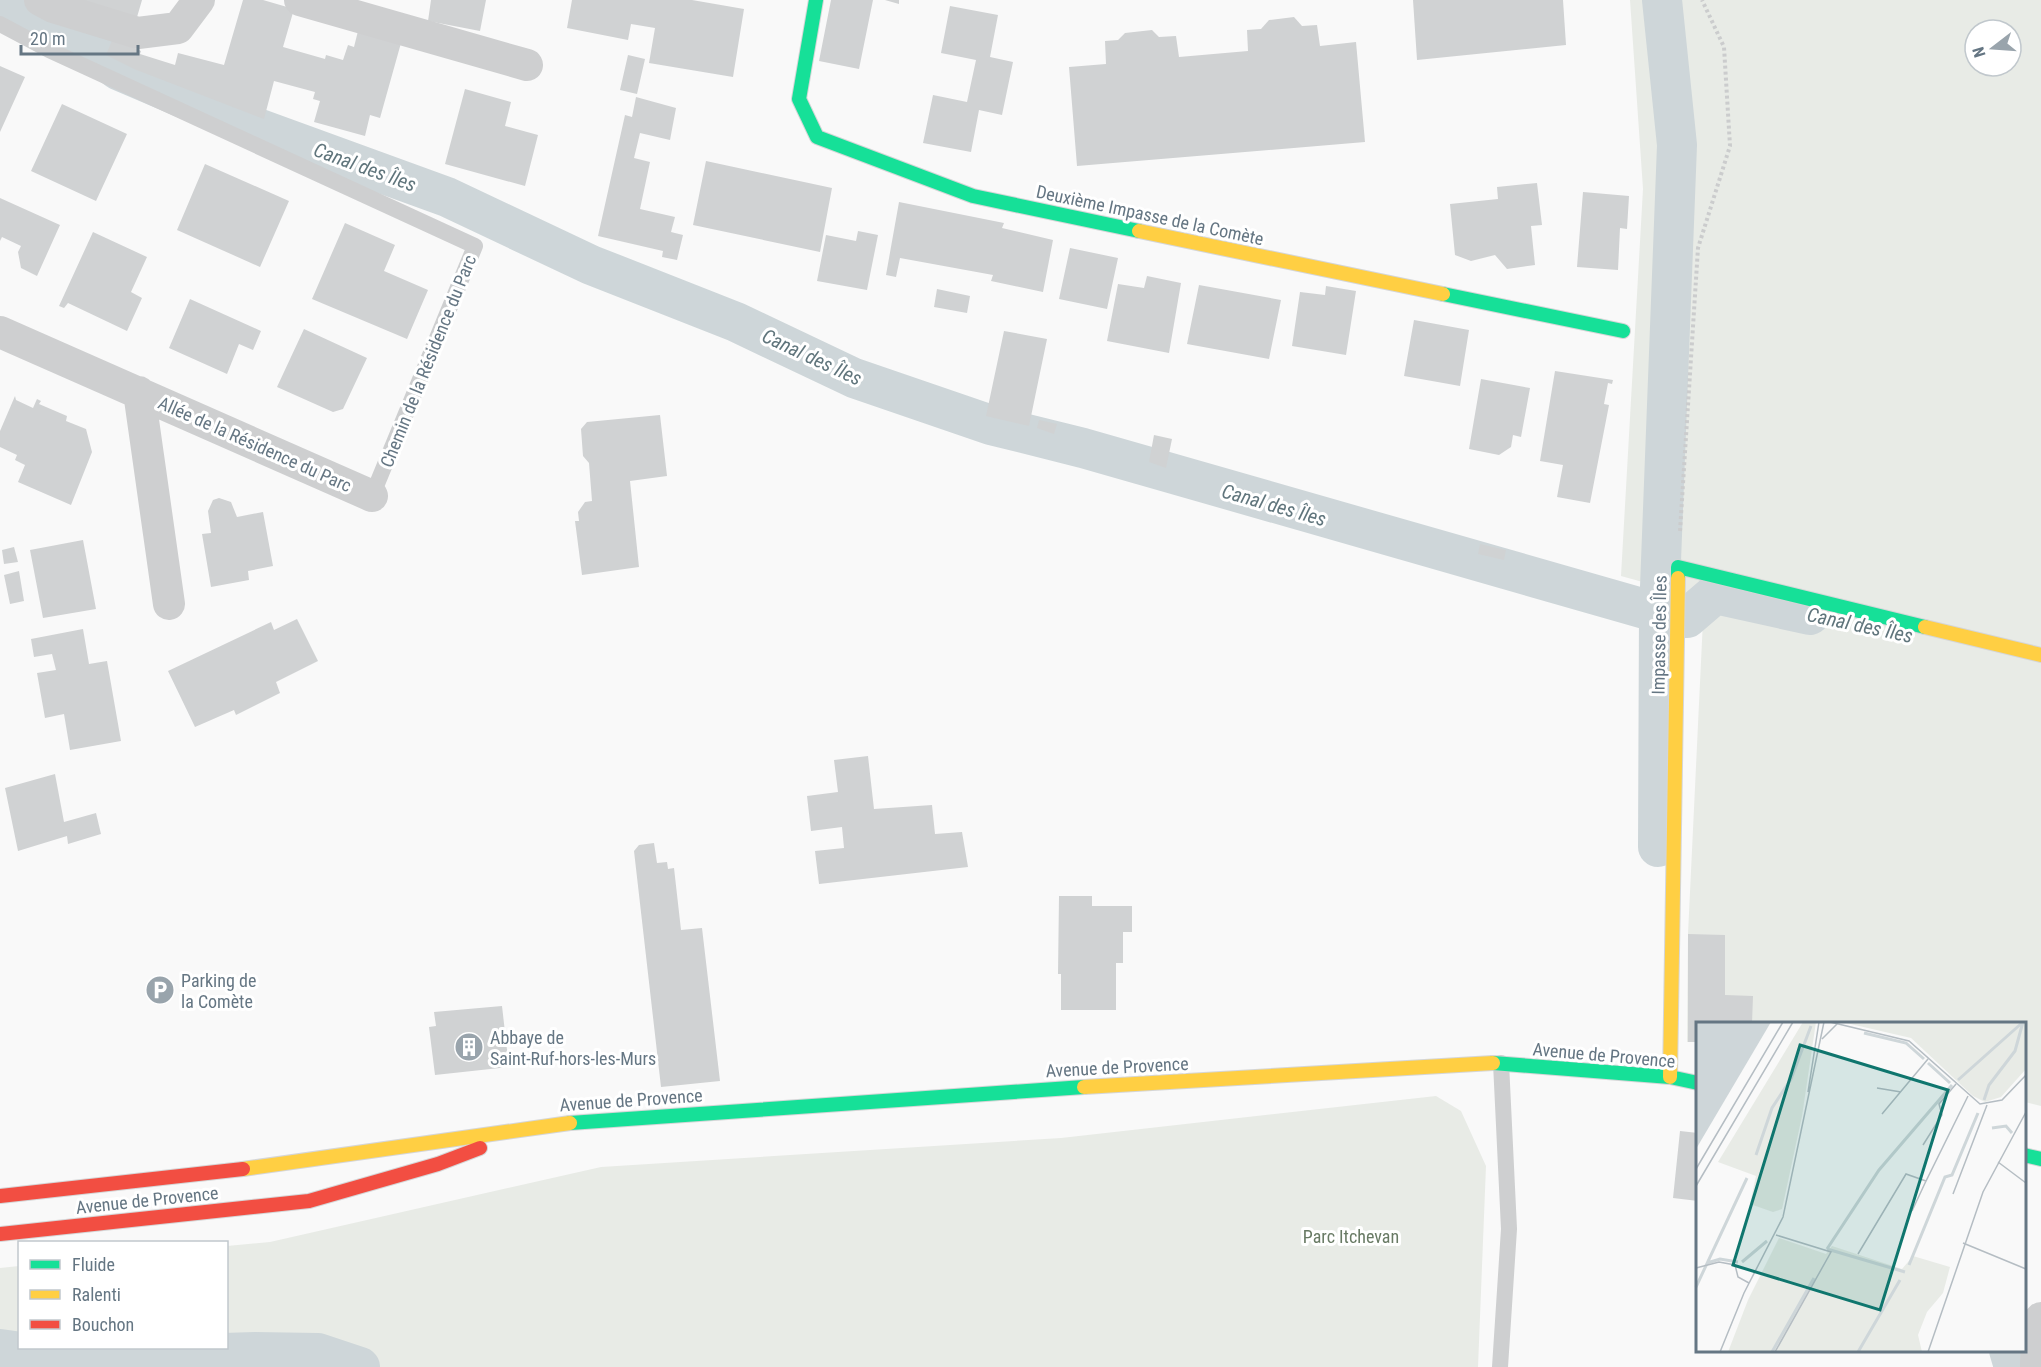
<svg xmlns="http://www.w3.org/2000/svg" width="2041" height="1367" font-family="'Roboto Condensed',sans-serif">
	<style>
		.green { fill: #e8ebe6; fill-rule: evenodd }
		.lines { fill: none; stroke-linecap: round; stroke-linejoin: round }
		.canal { stroke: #ced6d9; stroke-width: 40 }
		.building { fill: #d0d2d3 }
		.fast-casing { stroke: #d5d6d7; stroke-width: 16 }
		.slow-casing { stroke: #d5d6d7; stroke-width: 16 }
		.jam-casing { stroke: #d5d6d7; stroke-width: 16 }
		.path { stroke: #cbcccd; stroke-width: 4; stroke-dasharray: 3 3; stroke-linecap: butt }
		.lane { stroke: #cecfd0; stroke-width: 16 }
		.street { stroke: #cecfd0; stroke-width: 32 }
		.fast { stroke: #16e098; stroke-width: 14 }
		.slow { stroke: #ffcf43; stroke-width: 14 }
		.jam { stroke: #f24e42; stroke-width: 14 }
		.labels { text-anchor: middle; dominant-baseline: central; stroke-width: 6; stroke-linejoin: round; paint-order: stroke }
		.street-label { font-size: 18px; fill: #657683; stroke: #fff }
		.poi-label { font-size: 18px; fill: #657683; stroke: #fff; text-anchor: start }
		.park-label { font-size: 18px; fill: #687a64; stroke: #fff }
		.water-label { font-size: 20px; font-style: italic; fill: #60757c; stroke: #fff }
		.inset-river { fill: none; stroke: #ced6d9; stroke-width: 3 }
		.inset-road { fill: none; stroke: #b5bdc3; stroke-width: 1.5 }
		.view { fill: #0f766e; fill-opacity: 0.15; stroke: #0f766e; stroke-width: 3 }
		.inset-edge { fill: none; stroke: #657683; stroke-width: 3 }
	</style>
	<rect width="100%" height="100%" fill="#f9f9f9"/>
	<path class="green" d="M1630,0h411v1106l-16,-4 -1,-78h-326l-1,18h-10l1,-108 16,-335 -83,-23 22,-387zM1975,30h36v36h-36z
		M1436,1096l25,15 25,55 -8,201h-1478v-99l19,-2 1,82h206l1,-102 43,-4 331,-75 460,-29z"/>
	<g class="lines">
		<path class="canal" d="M4,0l79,44 35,26 117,50 212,77 144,68 145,57 118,56 137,47 92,23 576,165
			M1687,618l28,-24 95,21
			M1658,847l1,-234 18,-468 -15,-145
			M0,1349l64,9 191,-6 63,1 42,14
			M2009,1350l5,17"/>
	</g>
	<path class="building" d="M68,0h74l-7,24z
		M243,0h20l31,9 -11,38 42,12 1,-4 17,5 5,-15 6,2 4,-16 43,12 -21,75 -10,-3 -5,21 -51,-14 6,-21 -7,-2 2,-7 -41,-11 -10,38 -130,-50 -28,-14 7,-17 28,13 -1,3 35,11 3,-12 46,12z
		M431,0h55l-6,31 -52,-10z
		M572,0h120l52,9 -11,68 -84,-14 6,-35 -24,-4 -3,16 -61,-12z
		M831,0h42l-14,69 -40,-8z
		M885,0h14v4z
		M1413,0h150l3,45 -149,15z
		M950,6l48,9 -8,42 23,5 -11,53 -23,-5 -8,42 -48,-9 10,-48 34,7 9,-42 -35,-7z
		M1294,17l8,9 15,-1 3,21 36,-4 9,100 -288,24 -8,-99 37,-3 -1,-23 13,-1 7,-7 27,-3 7,7 17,-1 3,21 69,-6 -1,-21 14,-1 8,-9z
		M628,55l17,4 -8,35 -17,-4z
		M0,66l25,11 -25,55z
		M465,89l46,13 -6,24 33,9 -13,51 -80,-22z
		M636,97l40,11 -6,32 -30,-7 -6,25 16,4 -10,47 35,8 -4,15 12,3 -6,25 -15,-3 1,-6 -65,-15 27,-121 7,2z
		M62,104l65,30 -31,67 -65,-30z
		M706,161l126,27 -12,64 -127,-27z
		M205,164l84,37 -29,66 -83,-37z
		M1537,183l5,42 -11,1 4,39 -28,4 -12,-14 -24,6 -16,-6 -5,-51 48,-5 -1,-12z
		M1583,192l46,4 -2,33 -7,-1 -2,42 -41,-3z
		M0,198l60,27 -23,51 -16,-8 -3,-16 3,-6 -19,-9 -2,4z
		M899,202l105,21 -2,5 51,12 -10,52 -52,-11 2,-6 -93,-17 -4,19 -10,-2z
		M345,223l50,22 -11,26 44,19 -21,49 -95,-40z
		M858,231l20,4 -11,55 -50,-9 9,-46 30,6z
		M93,232l54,25 -16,35 11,6 -15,33 -59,-28 -4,5 -5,-2z
		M1070,248l48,10 -11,51 -48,-10z
		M1147,276l34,7 -12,70 -62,-12 11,-57 26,4z
		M1199,285l82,15 -12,59 -82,-15z
		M1326,286l30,5 -10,64 -54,-9 8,-54 25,3z
		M937,289l33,7 -3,17 -33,-6z
		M190,299l71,32 -8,19 -14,-6 -12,30 -58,-26z
		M1414,320l55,10 -9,56 -56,-10z
		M304,329l63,29 -24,51 -10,3 -56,-25z
		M1004,331l43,8 -18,87 -43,-10z
		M1555,371l58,9 -1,4 -4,-1 -4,21 5,1 -19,98 -33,-6 6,-32 -23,-4z
		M1481,379l49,9 -9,49 -8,-2 -2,12 -12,8 -30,-6z
		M15,396l1,4 17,8 4,-9 4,2 -2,3 28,12 -1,5 20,8 6,23 -21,53 -53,-23 7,-17 -10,-5 2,-5 -17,-8v-16z
		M660,415l7,61 -37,5 9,86 -57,8 -7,-54h4l-1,-9 7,-10 7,-1 -3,-38 -6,-7 -2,-27 6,-7z
		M1039,420l18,4 -3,10 -17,-6z
		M1154,435l18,4 -6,29 -17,-6z
		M219,498l12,4 6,15 26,-5 10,54 -25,5 1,9 -38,7 -9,-53 9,-1 -3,-22 5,-11z
		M83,540l13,69 -53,9 -13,-68z
		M1480,544l26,6 -2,10 -26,-6z
		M14,547l4,15 -14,2 -2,-14z
		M19,571l5,30 -14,3 -6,-29z
		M297,619l21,42 -42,21 4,11 -44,22 -2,-5 -39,17 -27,-56 103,-49 3,8z
		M83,629l6,35 18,-3 14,80 -51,9 -6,-36 -19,4 -8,-45 19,-3 -4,-16 -18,3 -3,-18z
		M868,756l6,53 58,-4 3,29 27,-2 6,35 -149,17 -4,-33 29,-3 -2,-21 -31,4 -4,-35 31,-4 -4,-32z
		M55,774l9,48 32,-9 5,21 -33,10 -1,-8 -49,15 -13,-63z
		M654,843l3,20 10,-1 1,7 6,-1 7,62 21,-2 18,153 -59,6 -27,-236 5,-6z
		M1059,896h33v10h40v26h-9v31h-7v47h-55v-36h-3z
		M1688,934l37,1v60l28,1 -1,28h-54v18h-10z
		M502,1006l7,61 -74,8 -6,-48 7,-1 -2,-14z
		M1680,1131l18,2v68l-25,-3z"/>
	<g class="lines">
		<g class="fast-casing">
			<path id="fast" d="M816,0l-17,99 18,38 156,59 166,35
				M1443,294l180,37
				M1678,578v-11l247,60
				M1493,1063l177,14 28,6
				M570,1123l514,-36
				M2024,1155l17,4"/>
		</g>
		<g class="slow-casing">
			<path id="slow" d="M1139,231l304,63
				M1925,627l116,28
				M1670,1077l8,-499
				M1084,1087l409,-24
				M243,1169l327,-46"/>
		</g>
		<g class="jam-casing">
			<path id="jam" d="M0,1196l243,-27
				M0,1234l309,-33 129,-37 42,-16"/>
		</g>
		<path class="path" d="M1680,531l18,-283 32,-102 -6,-99 -22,-47"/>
		<path class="lane" d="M0,24l49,26 426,196 -103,250
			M1500,1367l9,-138 -8,-166"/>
		<path class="street" d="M40,0l13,7 85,26 40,-5 21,-28
			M300,0l227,65
			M0,332l372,164
			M139,392l30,212
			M2036,1367l1,-45 4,-4"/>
		<use href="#fast" class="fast"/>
		<use href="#slow" class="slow"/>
		<use href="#jam" class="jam"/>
	</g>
	<defs>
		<g id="parking-disc" transform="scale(1.5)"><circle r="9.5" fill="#99a4ac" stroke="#fff"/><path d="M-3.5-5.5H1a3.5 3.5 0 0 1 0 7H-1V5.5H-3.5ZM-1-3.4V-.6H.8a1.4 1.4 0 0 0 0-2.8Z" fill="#fff"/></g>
		<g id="building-disc" transform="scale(1.5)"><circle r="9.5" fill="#99a4ac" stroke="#fff"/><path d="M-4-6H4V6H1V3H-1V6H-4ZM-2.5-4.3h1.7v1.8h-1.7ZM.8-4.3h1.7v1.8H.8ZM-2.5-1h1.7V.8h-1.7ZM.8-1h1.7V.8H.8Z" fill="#fff"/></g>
	</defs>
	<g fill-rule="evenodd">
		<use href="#parking-disc" x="160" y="990"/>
		<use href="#building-disc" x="469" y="1047"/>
	</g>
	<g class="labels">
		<g class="street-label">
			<text transform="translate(1150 215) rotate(12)">Deuxième Impasse de la Comète</text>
			<text transform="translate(428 361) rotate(-68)">Chemin de la Résidence du Parc</text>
			<text transform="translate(255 444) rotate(24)">Allée de la Résidence du Parc</text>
			<text transform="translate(1659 635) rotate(-89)">Impasse des Îles</text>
			<text transform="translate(1604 1055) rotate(5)">Avenue de Provence</text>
			<text transform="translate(1117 1067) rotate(-3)">Avenue de Provence</text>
			<text transform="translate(631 1100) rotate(-4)">Avenue de Provence</text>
			<text transform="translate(147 1200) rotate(-6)">Avenue de Provence</text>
		</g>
		<g class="poi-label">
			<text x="181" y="980">Parking de<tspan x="181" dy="21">la Comète</tspan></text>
			<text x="490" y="1037">Abbaye de<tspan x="490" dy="21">Saint-Ruf-hors-les-Murs</tspan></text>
		</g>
		<g class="park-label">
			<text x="1351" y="1236">Parc Itchevan</text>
		</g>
		<g class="water-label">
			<text transform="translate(365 167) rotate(20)">Canal des Îles</text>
			<text transform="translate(812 357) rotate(25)">Canal des Îles</text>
			<text transform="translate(1274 505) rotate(16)">Canal des Îles</text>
			<text transform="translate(1860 625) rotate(12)">Canal des Îles</text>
		</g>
	</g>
	<g transform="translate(1696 1022)">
		<rect width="330" height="330" fill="#f9f9f9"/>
		<path d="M107,0h13l-14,94 -20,93 -9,3 -23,-8 6,-28 -38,-14zM146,0h184v47l-25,28 -16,5 -12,-6 -62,-58zM83,216l47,16 6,-8 70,23 11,-13 37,11 -7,26 -16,19 -9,23 4,17h-194l20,-52z" fill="#e8ebe6"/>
		<path d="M0,0h75l-75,127z" fill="#ced6d9"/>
		<path class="inset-river" d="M168,11l42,10 18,16M232,41l22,20M262,58l65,-58M288,78l5,-15 26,-34 8,-29M296,106l14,-2 6,7M60,133l16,-47 19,-29 20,-53M131,227l52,-79 73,-85M131,227l78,23M46,240l25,-21M11,241l13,-4 18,3M213,243l36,-88 7,-2 26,-62M0,265l51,-109M76,330l42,-74M162,330l42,-72"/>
		<path class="inset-road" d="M134,0l79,19 71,63 22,-4 24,-25M126,17l15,-15M181,66l24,4M112,70l11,-70M186,92l46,-55M227,123l19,-30 -3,-11 17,-20M302,140l28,21M0,147l87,-147M0,164l97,-164M257,172l34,-89M216,189l14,-30M267,221l63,26M162,232l48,-80 20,7 42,-85M0,246l23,-6 16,3 3,12 11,6M24,330l24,-59 39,-76 41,-195M79,330l56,-100 -55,-17M232,330l55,-160 43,-80"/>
		<path class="view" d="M104,23l148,45 -68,220 -147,-45z"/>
		<rect width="330" height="330" class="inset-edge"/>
	</g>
	<rect x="18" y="1241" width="210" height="108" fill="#ffffff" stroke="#c1c8cd" stroke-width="1.5"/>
	<rect x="30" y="1260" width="30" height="9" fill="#16e098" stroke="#c1c8cd" stroke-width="1.5"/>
	<text x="72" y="1271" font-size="18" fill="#657683">Fluide</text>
	<rect x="30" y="1290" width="30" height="9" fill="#ffcf43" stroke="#c1c8cd" stroke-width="1.5"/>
	<text x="72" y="1301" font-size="18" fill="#657683">Ralenti</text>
	<rect x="30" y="1320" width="30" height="9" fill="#f24e42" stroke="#c1c8cd" stroke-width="1.5"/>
	<text x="72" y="1331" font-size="18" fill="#657683">Bouchon</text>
	<g transform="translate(1993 48) rotate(253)"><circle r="28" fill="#ffffff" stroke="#c1c8cd" stroke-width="1.5"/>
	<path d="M0-4.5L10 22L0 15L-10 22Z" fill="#99a4ac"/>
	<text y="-9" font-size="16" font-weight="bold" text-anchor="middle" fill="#657683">N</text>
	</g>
	<path d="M21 45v9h117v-9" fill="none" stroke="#657683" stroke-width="3"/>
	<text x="30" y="45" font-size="18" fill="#657683" stroke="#ffffff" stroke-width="4.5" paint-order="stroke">20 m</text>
</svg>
